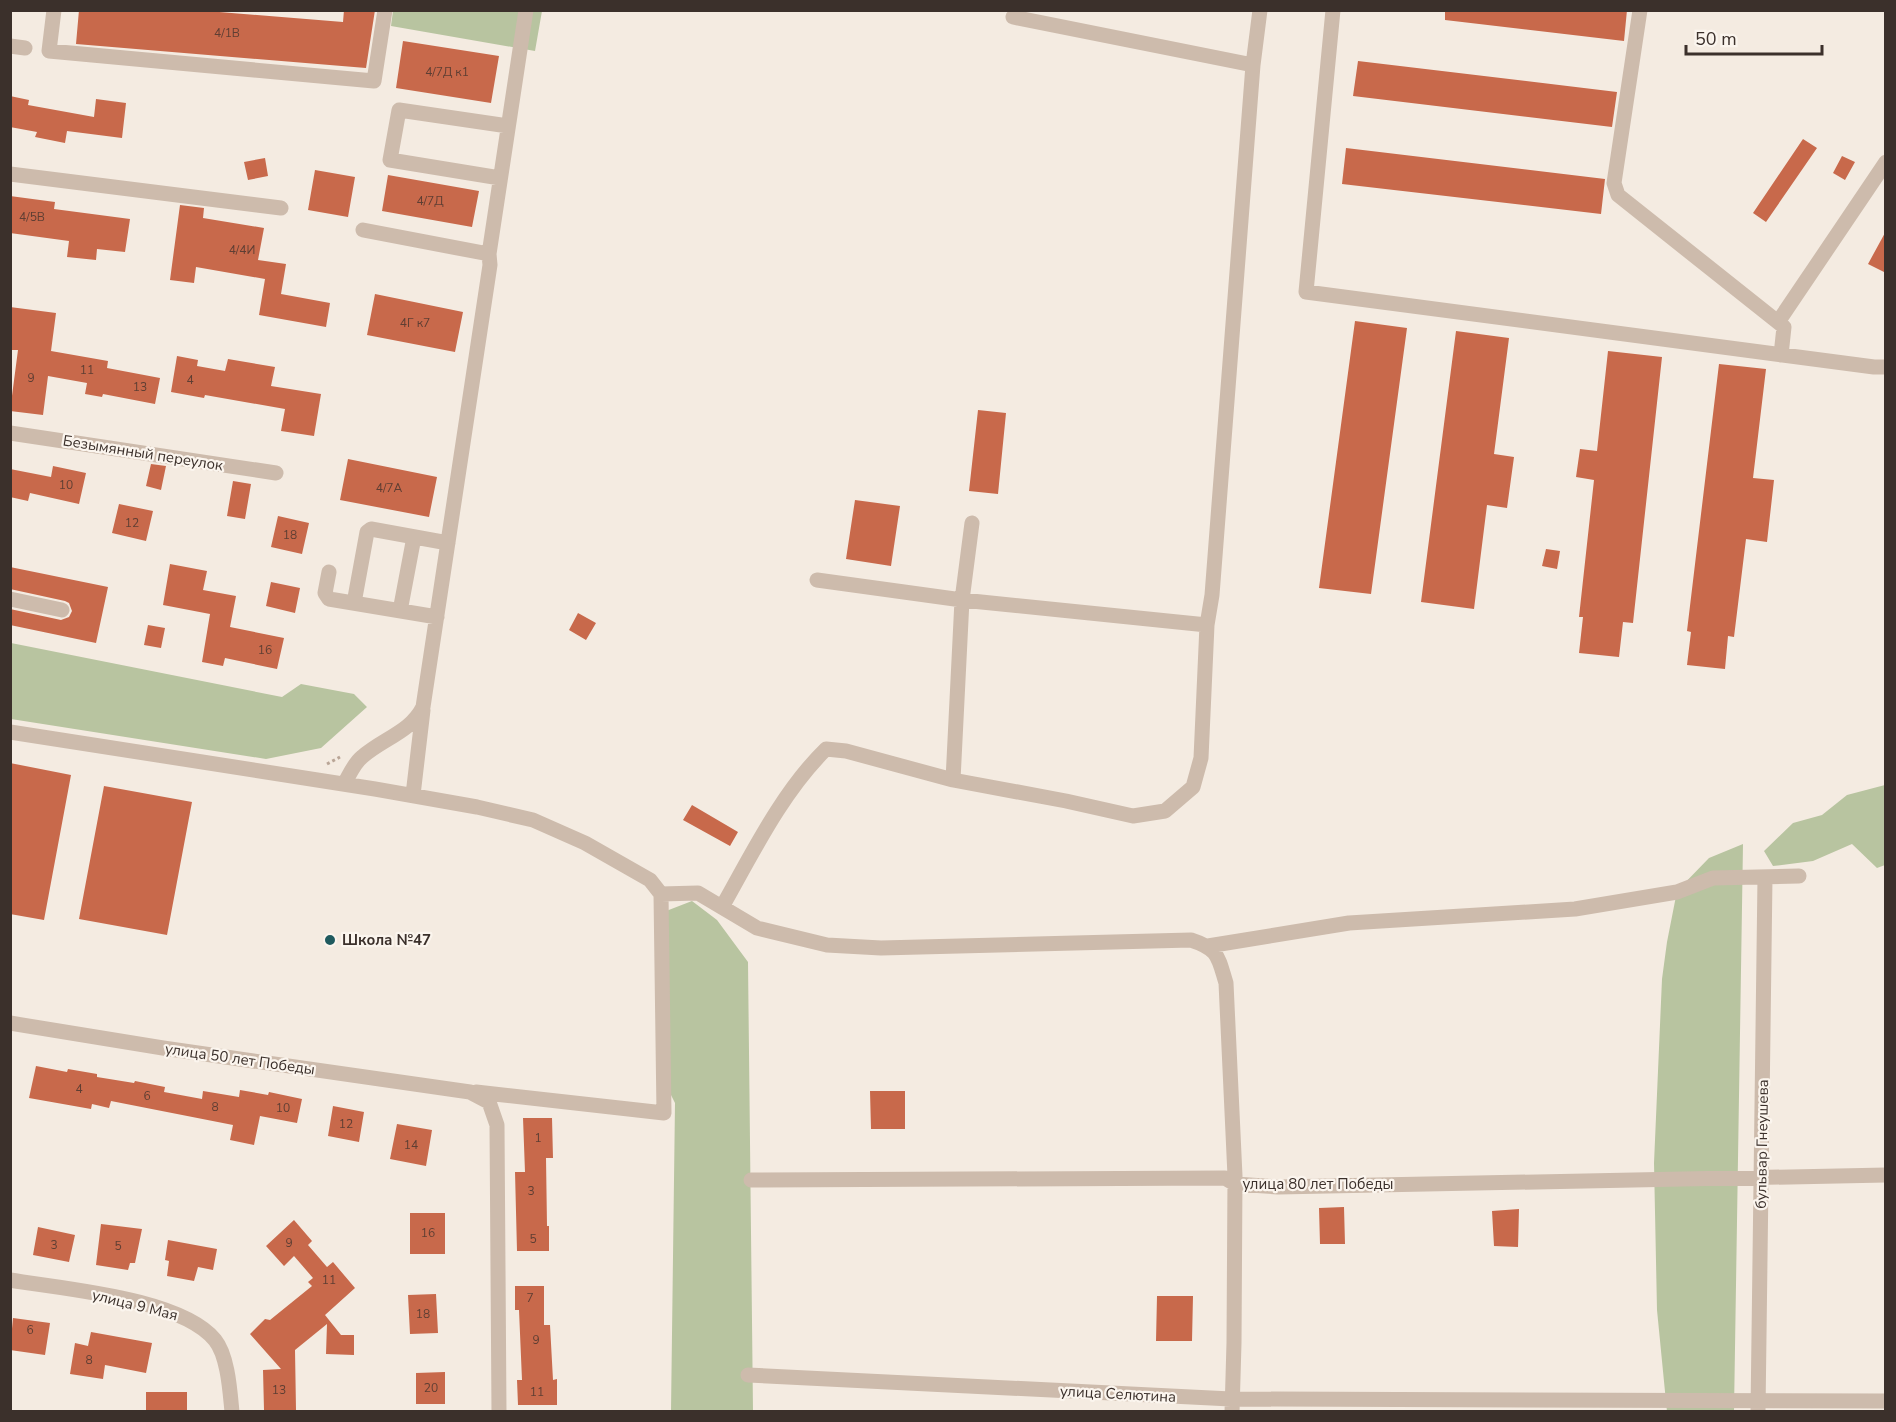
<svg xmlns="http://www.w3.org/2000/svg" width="1896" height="1422" font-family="'Nunito Sans',sans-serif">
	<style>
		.green { fill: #b8c4a0 }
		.building { fill: #c8694b }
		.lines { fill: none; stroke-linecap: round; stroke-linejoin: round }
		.path { stroke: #b9a596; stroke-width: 3; stroke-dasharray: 3 3; stroke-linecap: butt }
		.minor { stroke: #cdbbac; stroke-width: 15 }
		.poi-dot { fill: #1f5a5e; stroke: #fbf5ee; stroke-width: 2 }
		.labels { text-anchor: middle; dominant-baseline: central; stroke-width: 4.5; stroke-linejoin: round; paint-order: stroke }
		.number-label { font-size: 12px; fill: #5e3e33 }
		.street-label { font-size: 15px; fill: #3b302b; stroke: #fbf5ee }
		.poi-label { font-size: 15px; font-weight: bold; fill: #3b302b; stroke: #fbf5ee; text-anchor: start }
	</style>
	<rect width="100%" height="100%" fill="#f4ebe1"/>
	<path class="green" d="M393,11h149l-7,40 -144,-25z
		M11,643l271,54 19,-13 53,10 13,13 -46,41 -55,11 -255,-40z
		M1885,785v80l-8,3 -25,-24 -39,17 -40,5 -9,-15 29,-28 29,-8 25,-20z
		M1743,844l-9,567 -67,1 -10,-102 -3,-147 8,-184 5,-37 10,-51 32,-33z
		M692,901l25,19 31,42 5,449h-82l4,-308 -10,-20 -4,-170z"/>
	<path class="building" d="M79,10h116l148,12 1,-12h31l-9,58 -290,-24z
		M1445,10h182l-3,31 -179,-21z
		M403,41l96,15 -8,47 -95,-15z
		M1358,61l259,31 -5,35 -259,-31z
		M10,96l19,4 -1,5 66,12 2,-18 30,4 -4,35 -55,-7 -2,12 -30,-6 2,-5 -27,-5z
		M1803,139l14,9 -51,74 -13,-9z
		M1346,148l259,31 -4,35 -259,-30z
		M1842,156l13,6 -10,18 -12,-7z
		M265,158l3,18 -20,4 -4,-18z
		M315,170l40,7 -7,40 -40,-7z
		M388,175l91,16 -7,36 -90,-16z
		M10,196l45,6 -1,7 76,10 -5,33 -28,-3 -1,11 -29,-3 2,-16 -59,-8z
		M180,205l24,3 -1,10 61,10 -6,32 28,4 -5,30 49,9 -4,24 -67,-12 6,-36 -69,-12 -2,16 -24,-3z
		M1886,231v42l-18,-9z
		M375,294l88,18 -8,40 -88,-17z
		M10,307l46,6 -5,38 57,10 -1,7 53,10 -5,26 -52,-10 -1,3 -17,-3 2,-11 -39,-7 -5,39 -33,-4 8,-61h-8z
		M1355,321l52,7 -36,266 -52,-6z
		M1456,331l53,7 -15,116 20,3 -7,51 -20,-3 -13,104 -53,-7z
		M1608,351l54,6 -29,266 -10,-1 -4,35 -40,-4 4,-36h-4l15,-137 -18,-3 4,-28 17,2z
		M177,356l21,4 -1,6 28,5 3,-12 47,8 -4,19 50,8 -7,42 -33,-5 4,-22 -80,-14 -1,3 -33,-6z
		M1719,364l47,5 -13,109 21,2 -7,62 -21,-3 -12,98 -6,-1 -3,33 -38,-4 4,-33 -4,-1z
		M978,410l28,3 -8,81 -29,-3z
		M348,459l89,18 -8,40 -89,-17z
		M151,464l15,2 -5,24 -15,-4z
		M53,466l33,7 -7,31 -49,-11 -2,8 -18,-4v-28l41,8z
		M233,481l18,3 -6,35 -18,-3z
		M855,500l45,6 -9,60 -45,-7z
		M119,504l34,7 -7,30 -34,-8z
		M278,516l31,7 -7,31 -31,-7z
		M1546,549l14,2 -3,18 -15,-3z
		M170,564l37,7 -4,19 33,6 -6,31 54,11 -7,31 -52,-11 -2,8 -21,-4 8,-48 -47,-9z
		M10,567l98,20 -12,56 -86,-18v-16l51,11 8,-3 3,-6 -3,-8 -4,-2 -55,-12z
		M271,582l29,6 -5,25 -29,-7z
		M578,613l18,10 -10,17 -17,-10z
		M148,625l17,3 -4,20 -17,-3z
		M10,763l61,12 -27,145 -34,-6z
		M104,786l88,16 -25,133 -88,-16z
		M692,805l46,27 -8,14 -47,-26z
		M36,1066l31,6 1,-3 29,5v3l37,6 1,-2 30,6 -1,5 38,7 1,-8 36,6 1,-7 28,5 1,-3 33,7 -5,24 -37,-7 -6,29 -24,-5 3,-15 -122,-24 -2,7 -17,-4 -1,5 -62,-11z
		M870,1091h35v38h-34z
		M333,1106l31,6 -5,30 -31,-6z
		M523,1118h29l1,40h-7l1,68h2v25h-32l-2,-79h10z
		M397,1124l35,6 -6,36 -36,-7z
		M1344,1207l1,37h-25l-1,-36z
		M1519,1209l-1,38 -24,-1 -2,-35z
		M410,1213h35v41h-35z
		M294,1220l18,21 -4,4 19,22 6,-5 22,26 -30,27 16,20h13v20l-28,-1 1,-30 -32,26 1,60h-32l-1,-40 18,-1 -31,-35 15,-15 5,1 42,-34 -4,-4 5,-4 -19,-22 -10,10 -18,-20z
		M101,1224l41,5 -7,34h-5l-2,7 -32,-5z
		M38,1227l37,8 -6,27 -36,-7z
		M168,1240l49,9 -4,21 -15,-3 -4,14 -27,-5 2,-15 -4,-1z
		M515,1286h29v39h6l3,55 4,-1v26h-39l-1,-25h5l-3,-70h-4z
		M436,1294l2,39 -28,1 -2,-39z
		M1157,1296h36l-1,45h-36z
		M13,1318l37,5 -5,32 -35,-5z
		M91,1332l61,11 -6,30 -41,-8 -2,14 -33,-5 5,-31 13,3z
		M445,1372v32h-29v-31z
		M146,1392h41v20h-41z"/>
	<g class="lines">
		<path class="path" d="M327,764l13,-7"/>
		<path class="minor" d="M54,10l-5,41 325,30 11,-71
			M1333,10l-27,282 568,75h12
			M1640,10l-26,173 4,12 166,132 -3,28
			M1013,17l240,48
			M10,46l15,2
			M10,174l271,34
			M500,178l-110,-18 9,-50 109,16
			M489,254l37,-244
			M1778,322l108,-160
			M10,433l266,40
			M329,572l-4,21 4,6 108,18
			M817,580l145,20 245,25
			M10,599l52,11
			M354,603l13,-71 4,-3 77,14
			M400,611l14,-74
			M10,732l365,57 102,18 56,13 52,23 65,37 11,14 37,-1 59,35 70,17 54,3 310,-8c28,9 27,17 35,43l9,193 -1,167 -2,69
			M953,780l9,-180 10,-77
			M344,784c5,-8 10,-21 18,-27 20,-18 49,-25 61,-50l67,-442 -1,-11 -126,-24
			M413,795l10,-85
			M722,907c30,-53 60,-115 104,-158l20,2 107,29 113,21 67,15 32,-5 28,-24 8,-29 6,-133 5,-30 41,-530 7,-55
			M1208,946l141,-23 226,-14 102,-17 36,-14 86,-2
			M10,1023l153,25 307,44 19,10 8,23 2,287
			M476,1092l188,21 -3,-219
			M751,1180l474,-2 10,6 43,3 608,-12
			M10,1280c53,9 171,18 205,60 13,16 15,52 17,72
			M748,1375l483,24 655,2
			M1758,1412l7,-535"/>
	</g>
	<circle class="poi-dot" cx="330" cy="940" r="6"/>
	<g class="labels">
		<g class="number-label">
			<text x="227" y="33">4/1В</text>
			<text x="447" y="72">4/7Д к1</text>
			<text x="430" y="201">4/7Д</text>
			<text x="32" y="217">4/5В</text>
			<text x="242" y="250">4/4И</text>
			<text x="415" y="323">4Г к7</text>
			<text x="87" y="370">11</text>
			<text x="31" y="378">9</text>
			<text x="190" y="380">4</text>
			<text x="140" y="387">13</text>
			<text x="66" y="485">10</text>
			<text x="389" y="488">4/7А</text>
			<text x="132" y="523">12</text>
			<text x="290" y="535">18</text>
			<text x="265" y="650">16</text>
			<text x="79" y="1089">4</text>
			<text x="147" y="1096">6</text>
			<text x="215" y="1107">8</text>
			<text x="283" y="1108">10</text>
			<text x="346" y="1124">12</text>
			<text x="538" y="1138">1</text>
			<text x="411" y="1145">14</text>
			<text x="531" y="1191">3</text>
			<text x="428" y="1233">16</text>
			<text x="533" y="1239">5</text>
			<text x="289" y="1243">9</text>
			<text x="54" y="1245">3</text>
			<text x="118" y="1246">5</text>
			<text x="329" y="1280">11</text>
			<text x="530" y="1298">7</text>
			<text x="423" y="1314">18</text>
			<text x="30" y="1330">6</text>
			<text x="536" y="1340">9</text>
			<text x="89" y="1360">8</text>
			<text x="431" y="1388">20</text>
			<text x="279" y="1390">13</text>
			<text x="537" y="1392">11</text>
		</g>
		<g class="street-label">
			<text transform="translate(143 453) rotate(9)">Безымянный переулок</text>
			<text transform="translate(240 1059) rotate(8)">улица 50 лет Победы</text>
			<text transform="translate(1762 1144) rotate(-89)">бульвар Гнеушева</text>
			<text x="1318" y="1184">улица 80 лет Победы</text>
			<text transform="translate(135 1305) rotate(14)">улица 9 Мая</text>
			<text transform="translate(1118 1394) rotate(3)">улица Селютина</text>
		</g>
		<g class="poi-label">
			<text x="342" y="940">Школа №47</text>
		</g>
	</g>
	<rect width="1896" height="1422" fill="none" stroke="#3b302b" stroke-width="24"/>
	<path d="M1686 45v9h136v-9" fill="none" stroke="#3b302b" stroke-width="3"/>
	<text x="1695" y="45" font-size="18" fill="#3b302b" stroke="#fbf5ee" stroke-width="4.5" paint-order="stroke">50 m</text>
</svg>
